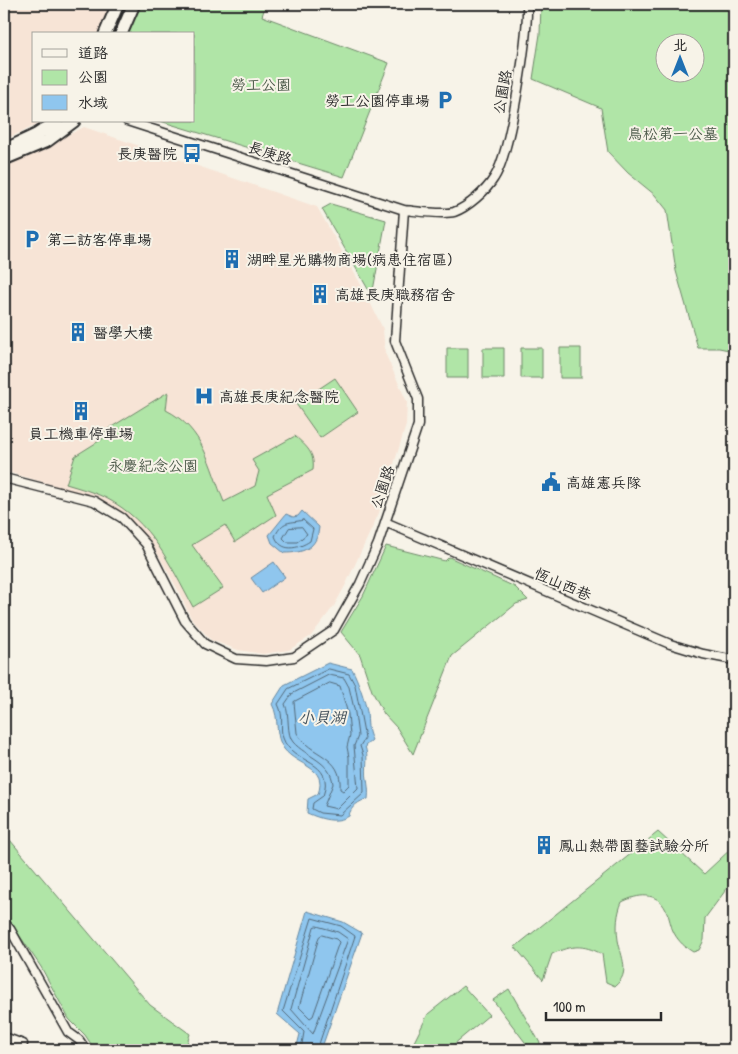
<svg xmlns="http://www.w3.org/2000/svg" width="738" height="1054" font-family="'Patrick Hand','LXGW WenKai TC',sans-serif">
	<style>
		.built { fill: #f7e4d6 }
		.green { fill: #b0e5a7; stroke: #6e8869; fill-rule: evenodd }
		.water { fill: #8fc6ee; stroke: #6788a0 }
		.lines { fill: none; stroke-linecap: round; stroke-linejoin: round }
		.shore { stroke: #536979; stroke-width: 1 }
		.street-casing { stroke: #2b2b2b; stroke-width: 11 }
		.secondary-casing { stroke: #2b2b2b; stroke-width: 15 }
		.street { stroke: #f7f3e8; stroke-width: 8 }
		.secondary { stroke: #f7f3e8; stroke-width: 11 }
		.labels { text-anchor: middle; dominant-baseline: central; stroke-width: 4; stroke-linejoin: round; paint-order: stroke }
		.park-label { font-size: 15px; fill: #4c5a4a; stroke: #f7f3e8 }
		.street-label { font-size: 15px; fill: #2b2b2b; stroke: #f7f3e8 }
		.poi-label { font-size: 15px; fill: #2b2b2b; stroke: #f7f3e8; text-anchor: start }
		.water-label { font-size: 16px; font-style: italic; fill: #44525c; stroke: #f7f3e8 }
	</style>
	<rect width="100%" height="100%" fill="#f7f3e8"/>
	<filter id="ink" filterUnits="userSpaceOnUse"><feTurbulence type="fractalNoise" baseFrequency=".02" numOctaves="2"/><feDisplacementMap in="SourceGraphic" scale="10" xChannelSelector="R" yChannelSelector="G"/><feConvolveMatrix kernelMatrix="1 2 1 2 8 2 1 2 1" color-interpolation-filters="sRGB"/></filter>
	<g filter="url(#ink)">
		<path class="built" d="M4,4h108l-12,30h-66v87h11l-41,19z
			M84,127l233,80 47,83 19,39 2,24 22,49 -1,23 -27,88 -34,73 -11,20 -23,30 -22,14 -26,4 -25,-4 -27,-10 -20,-22 -14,-30 -26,-46 -24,-26 -29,-18 -94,-27v-309l46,-18z"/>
		<path class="green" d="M140,4h126l-4,12 127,47 -45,114 -184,-56h34v-87h-66z
			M541,4h193v347l-15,-3h-21l-22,-77 -9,-61 -12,-15 -27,-22 -20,-21 -7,-44 -68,-29 7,-45zM696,42v30h-30v-30z
			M331,204l55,16 -14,76 -50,-87z
			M447,348h21v30h-21z
			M483,348h21v30h-21z
			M521,348h21v30h-21z
			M560,348h21v30h-21z
			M335,378l23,34 -38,26 -24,-34z
			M168,392l-2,18c38,19 43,55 58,92l31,-16 4,-15 -7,-11 43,-24c12,11 20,17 18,34l-46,24 9,21 -41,27 -10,-17 -33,20 31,43 -30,19c-24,-44 -41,-85 -87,-109 -12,-6 -27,-10 -40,-14l9,-28 32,-20 -2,-5z
			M386,546l59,15 4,-4 66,30 13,13 -12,4 -64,52 -39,98 -16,-26 -13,-14 -12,-23 -12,-36 -19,-23 22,-36z
			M658,832l46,42 30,-28v39l-3,-2 -26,35 -1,22 -5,10 -6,2c-8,-5 -14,-10 -19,-19 -4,-7 -4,-16 -8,-23 -9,-19 -28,-16 -44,-8 -5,12 -6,24 -4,38 3,17 13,33 -3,46l-9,-4 -4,-28c-20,-10 -30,-9 -50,0l-9,26 -28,-33z
			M4,833l146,172 40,29 -5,16h-90l-10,-15 -16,-16 -28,-52 -37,-54z
			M463,986l26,29 -42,35h-37l18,-36z
			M509,989l35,61h-13l-38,-50z"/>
		<path class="water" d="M302,511l17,16c-2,22 -16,26 -35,26l-12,-10 -3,-8 17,-21 7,3 5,-1z
			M274,562l11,15 -23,16 -11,-15z
			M328,663l24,6c6,11 13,32 15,43 1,11 0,18 5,28l-7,6c4,12 0,22 2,33 1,7 2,12 1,20 -8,1 -18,8 -19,17 -13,8 -28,3 -42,-3l1,-14 10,-5c10,-28 -20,-27 -34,-45 -10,-13 -4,-30 -12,-45l12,-19z
			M307,911l36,11 19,11 -41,117h-25l4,-16 -23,-20z"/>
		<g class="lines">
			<path class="shore" d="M303,520l10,9 -3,12c-12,8 -29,12 -35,-5 9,-17 13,-12 28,-16z
				M302,527l5,7 -10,8h-10l-4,-4 6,-10z
				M329,669l20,5 6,11 10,53 -5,8 3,9 1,38 -24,22 -20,-2 -8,-4 1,-6 10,-7c13,-37 -31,-31 -40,-58 -4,-11 2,-20 -5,-34l10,-15z
				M329,675l15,3 5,9 6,26 3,23 -4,10 4,42 -21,21 -13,-3 9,-22c-2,-23 -27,-27 -40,-42 -7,-8 -3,-27 -8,-38l7,-10z
				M330,683l10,3 8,28 2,21 -3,12 2,10v28l-6,6 -3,-2c3,-35 -30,-32 -43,-56l-3,-31z
				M317,926l21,6 10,7 -35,95 -22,-25 23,-82z
				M322,935l14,4 3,3 -26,74 -3,2 -11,-11 20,-70z
				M301,1050l3,-18 -21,-21 29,-93 29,8 14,10 -38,114"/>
			<g class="street-casing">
				<path id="street" d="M127,121l277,89c12,1 40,5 50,2 14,-5 32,-21 40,-34 17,-26 34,-142 33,-174
					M4,478l90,23 28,17 24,26 39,77 20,23 31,15 30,2 28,-4 40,-27 26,-46 18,-40 40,-119v-26l-23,-58 9,-131
					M385,522l285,122 33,10 31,6
					M4,922l6,7 58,103 11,8 7,10
					M4,1037l19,7"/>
			</g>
			<g class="secondary-casing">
				<path id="secondary" d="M105,34l13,-30
					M121,34l13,-30
					M4,150l32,-15 21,-14
					M4,159l43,-18 27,-20"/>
			</g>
			<use href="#street" class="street"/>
			<use href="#secondary" class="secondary"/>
		</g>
	</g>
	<defs>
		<g id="parking-bare" transform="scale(1.5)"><path d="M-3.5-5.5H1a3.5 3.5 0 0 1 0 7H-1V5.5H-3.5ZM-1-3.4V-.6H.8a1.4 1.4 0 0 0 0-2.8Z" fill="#1f6fb2" stroke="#f7f3e8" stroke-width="2.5" paint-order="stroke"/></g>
		<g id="bus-bare" transform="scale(1.5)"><path d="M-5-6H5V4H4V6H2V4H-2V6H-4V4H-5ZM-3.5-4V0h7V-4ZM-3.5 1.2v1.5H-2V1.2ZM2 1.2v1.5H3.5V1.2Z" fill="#1f6fb2" stroke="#f7f3e8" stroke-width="2.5" paint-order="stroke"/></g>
		<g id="building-bare" transform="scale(1.5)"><path d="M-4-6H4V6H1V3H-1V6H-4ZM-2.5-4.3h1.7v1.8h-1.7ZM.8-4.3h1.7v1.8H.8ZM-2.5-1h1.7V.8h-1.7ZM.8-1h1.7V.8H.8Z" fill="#1f6fb2" stroke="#f7f3e8" stroke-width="2.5" paint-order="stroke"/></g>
		<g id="hospital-bare" transform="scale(1.5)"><path d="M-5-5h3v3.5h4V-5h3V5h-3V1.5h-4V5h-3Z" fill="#1f6fb2" stroke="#f7f3e8" stroke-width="2.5" paint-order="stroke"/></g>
		<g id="civic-bare" transform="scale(1.5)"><path d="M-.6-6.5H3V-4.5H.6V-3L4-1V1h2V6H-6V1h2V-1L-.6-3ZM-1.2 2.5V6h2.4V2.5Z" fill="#1f6fb2" stroke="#f7f3e8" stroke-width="2.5" paint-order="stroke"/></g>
	</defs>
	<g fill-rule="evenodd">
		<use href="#parking-bare" x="445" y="100"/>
		<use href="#bus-bare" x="192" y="153"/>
		<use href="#parking-bare" x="32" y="239"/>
		<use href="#building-bare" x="232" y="259"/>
		<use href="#building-bare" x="320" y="294"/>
		<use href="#building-bare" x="78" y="332"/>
		<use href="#hospital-bare" x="204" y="396"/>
		<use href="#building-bare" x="81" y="411"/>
		<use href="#civic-bare" x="551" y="482"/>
		<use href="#building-bare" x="544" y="845"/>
	</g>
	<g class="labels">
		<g class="park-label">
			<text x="261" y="84">勞工公園</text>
			<text x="673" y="133">鳥松第一公墓</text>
			<text x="153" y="465">永慶紀念公園</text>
		</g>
		<g class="street-label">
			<text transform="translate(502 92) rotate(-80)">公園路</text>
			<text transform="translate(270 153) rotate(18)">長庚路</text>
			<text transform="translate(382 487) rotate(-71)">公園路</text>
			<text transform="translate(563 584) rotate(23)">恆山西巷</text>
		</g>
		<g class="poi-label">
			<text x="430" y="100" text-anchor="end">勞工公園停車場</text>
			<text x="177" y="153" text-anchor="end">長庚醫院</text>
			<text x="47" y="239">第二訪客停車場</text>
			<text x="247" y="259">湖畔星光購物商場(病患住宿區)</text>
			<text x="335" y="294">高雄長庚職務宿舍</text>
			<text x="93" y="332">醫學大樓</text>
			<text x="219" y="396">高雄長庚紀念醫院</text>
			<text x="81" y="433" text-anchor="middle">員工機車停車場</text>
			<text x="566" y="482">高雄憲兵隊</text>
			<text x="559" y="845">鳳山熱帶園藝試驗分所</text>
		</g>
		<g class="water-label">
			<text x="322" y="717">小貝湖</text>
		</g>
	</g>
	<rect width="738" height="1054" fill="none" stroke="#f7f3e8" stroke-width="20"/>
	<rect x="10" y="10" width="718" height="1034" fill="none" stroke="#2b2b2b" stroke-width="2" filter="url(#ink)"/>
	<rect x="32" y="32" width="162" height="90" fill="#f7f3e8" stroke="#a5a39c"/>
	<rect x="42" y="49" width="25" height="8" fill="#f7f3e8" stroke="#a5a39c"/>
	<text x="78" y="58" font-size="15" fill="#2b2b2b">道路</text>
	<rect x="42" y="70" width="25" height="15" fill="#b0e5a7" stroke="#a5a39c"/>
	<text x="78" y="82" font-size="15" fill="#2b2b2b">公園</text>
	<rect x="42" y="95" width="25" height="15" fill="#8fc6ee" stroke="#a5a39c"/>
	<text x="78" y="108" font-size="15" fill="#2b2b2b">水域</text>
	<g transform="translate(680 58)"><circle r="24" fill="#f7f3e8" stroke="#a5a39c"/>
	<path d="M0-4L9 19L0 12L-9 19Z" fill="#1f6fb2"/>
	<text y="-8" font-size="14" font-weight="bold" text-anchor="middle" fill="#2b2b2b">北</text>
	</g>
	<path d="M546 1012v8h115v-8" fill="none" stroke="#2b2b2b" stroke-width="2.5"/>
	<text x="553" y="1012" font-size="15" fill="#2b2b2b" stroke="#f7f3e8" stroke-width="4" paint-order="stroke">100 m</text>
</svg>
